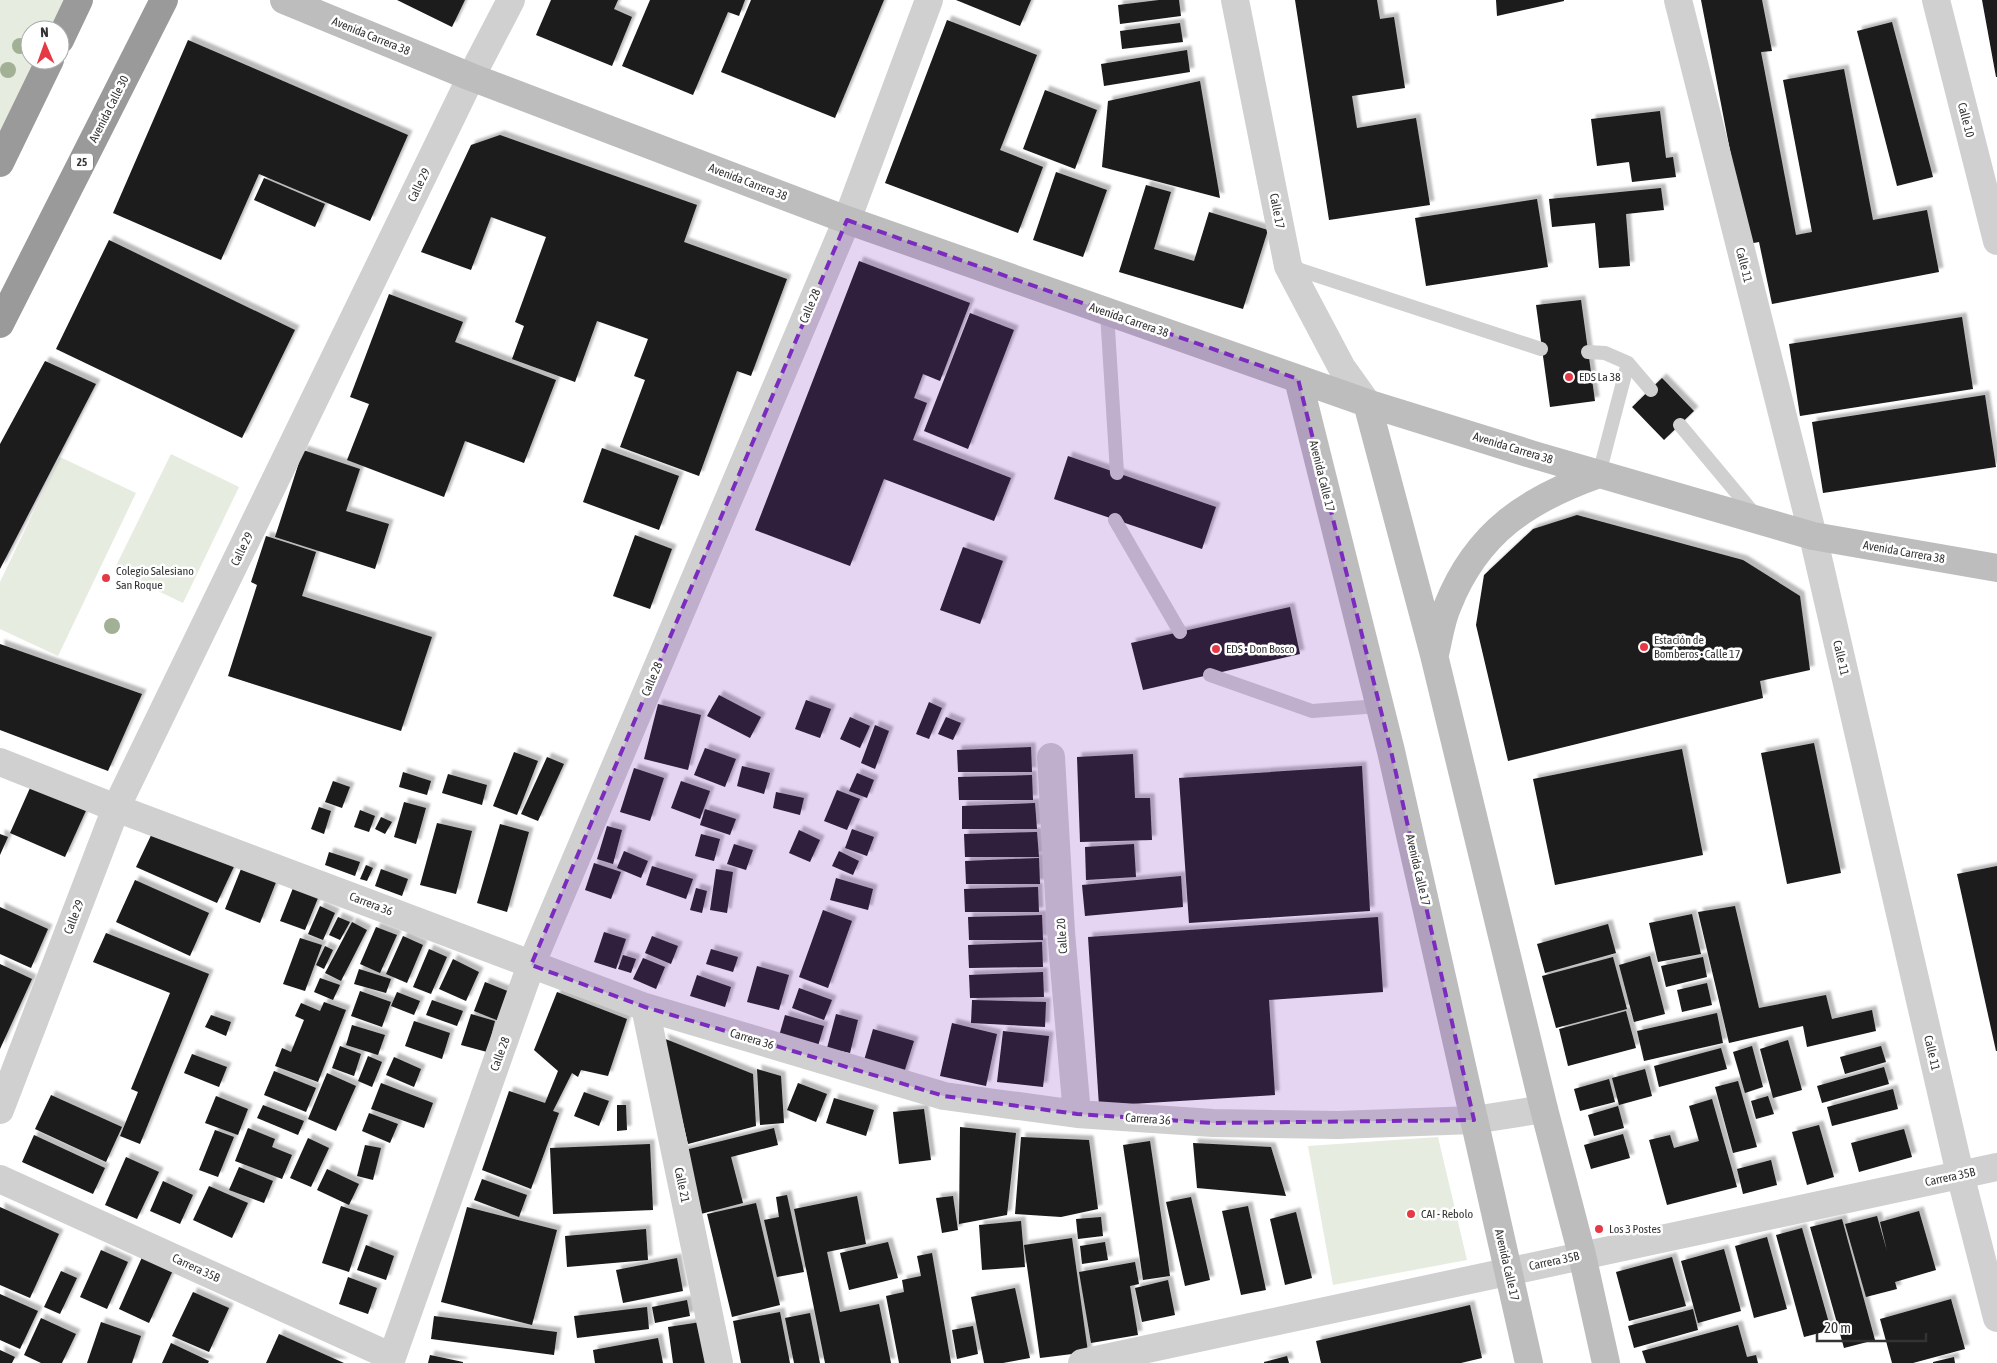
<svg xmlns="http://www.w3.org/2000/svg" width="1997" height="1363" font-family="'Asap Condensed',sans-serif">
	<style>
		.green { fill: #e6ecdf }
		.building { fill: #1a1a1a; filter: url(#shadow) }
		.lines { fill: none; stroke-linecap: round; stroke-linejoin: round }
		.lane { stroke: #d0d0d0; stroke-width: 14 }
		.street { stroke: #d0d0d0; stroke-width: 28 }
		.secondary { stroke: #bdbdbd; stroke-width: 28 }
		.highway { stroke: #9a9a9a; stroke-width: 28 }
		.tree { fill: #a2b095 }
		.marked { fill: #7b2cbf; fill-opacity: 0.2; stroke: #7b2cbf; stroke-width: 4; stroke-dasharray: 10 6; stroke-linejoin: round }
		.poi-dot { fill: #e63946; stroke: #fff; stroke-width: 2 }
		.labels { text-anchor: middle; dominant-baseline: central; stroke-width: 5; stroke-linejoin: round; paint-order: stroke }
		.shield { fill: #fff; stroke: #707070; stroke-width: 1 }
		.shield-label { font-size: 11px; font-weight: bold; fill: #333 }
		.street-label { font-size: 12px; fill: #333; stroke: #fff }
		.poi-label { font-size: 12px; fill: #333; stroke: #fff; text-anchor: start }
	</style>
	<defs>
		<filter id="shadow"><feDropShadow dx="4.5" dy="-4.5" stdDeviation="1" flood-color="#0004"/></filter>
	</defs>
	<rect width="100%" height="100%" fill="#fff"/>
	<path class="green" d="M0,0h78l-18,30h-30v30h16l-46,88z
		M171,454l68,33 -56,116 -69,-33z
		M60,457l76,36 -78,163 -58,-27v-47z
		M1438,1137l29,123 -134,25 -25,-139z"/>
	<path class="building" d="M397,0h68l-13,27z
		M551,0h67l-4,9 18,8 -20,49 -76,-31z
		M650,0h95l-6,16 -11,-4 -35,83 -71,-29z
		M751,0h133l-49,118 -114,-46z
		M956,0h75l-11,26z
		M1159,0h20l2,16 -61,8 -2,-19z
		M1295,0h82l3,19 14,-2 11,71 -53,8 5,32 59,-10 14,87 -101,15z
		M1496,0h68v1l-67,15z
		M1701,0h61l10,51 -11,1 35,183 16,-3 -29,-152 61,-11 29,151 54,-10 12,62 -167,32 -13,-62 -11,2z
		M1982,0h15v77h-1z
		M947,20l90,35 -37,95 43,17 -25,66 -133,-50z
		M1892,22l41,155 -36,9 -40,-155z
		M1180,23l3,19 -61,7 -2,-18z
		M188,40l220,95 -38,86 -111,-47 -38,86 -108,-47z
		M1187,50l3,22 -86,14 -3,-22z
		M1200,81l20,117 -118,-31 6,-66z
		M1045,90l52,20 -22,59 -52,-20z
		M1660,111l6,47 7,-1 3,20 -44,5 -3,-20 -32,4 -6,-47z
		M500,135l197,70 -13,37 103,37 -36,97 -14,-5 -38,105 -79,-29 25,-67 -11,-4 14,-37 -51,-18 -22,61 -63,-23 12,-33 -9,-4 31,-85 -55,-20 -20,53 -50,-18 50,-107z
		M1056,172l51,18 -24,67 -50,-17z
		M264,178l61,26 -10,23 -61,-27z
		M1146,185l25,7 -17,57 40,12 15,-49 59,18 -25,79 -124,-37z
		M1661,188l3,22 -38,4 4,52 -31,2 -4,-45 -43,4 -3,-28z
		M1537,199l11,68 -122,19 -11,-68z
		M109,240l186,90 -53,108 -186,-89z
		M859,261l111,42 -30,78 -17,-7 -9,24 13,5 -14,37 98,38 -17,43 -110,-42 -34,87 -95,-36z
		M389,294l74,28 -8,20 101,38 -32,83 -59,-22 -21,56 -97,-37 22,-56 -19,-7z
		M1581,300l14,101 -45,6 -14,-102z
		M970,313l44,17 -46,119 -44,-18z
		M1962,317l11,72 -173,27 -11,-72z
		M45,361l51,23 -96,185v-125z
		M1662,378l32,33 -30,29 -32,-33z
		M1985,395l11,72 -173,26 -11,-71z
		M602,448l77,28 -20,54 -76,-28z
		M303,450l57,19 -14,42 43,13 -14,45 -100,-32z
		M1068,456l148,51 -14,42 -148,-50z
		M1577,515l166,45 57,36 10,74 -50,11 3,17 -255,63 -32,-136 8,-50 49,-46z
		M635,535l37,14 -22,60 -37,-13z
		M266,536l50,16 -14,44 130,41 -31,94 -173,-55 29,-91 -6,-3z
		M963,547l40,14 -23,63 -40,-14z
		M1290,607l10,47 -157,36 -12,-47z
		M0,644l142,50 -34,77 -108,-41z
		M719,695l42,22 -11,21 -43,-22z
		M806,700l25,9 -11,29 -25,-9z
		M929,702l13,6 -13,31 -13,-5z
		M658,704l43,11 -13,55 -44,-11z
		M850,717l20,9 -10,22 -20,-9z
		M946,717l15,6 -8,17 -15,-6z
		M875,725l14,6 -14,38 -14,-6z
		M1814,743l27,130 -54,11 -26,-131z
		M1031,747l1,25h-74l-1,-22z
		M705,748l31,11 -11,28 -31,-12z
		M1682,749l21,106 -148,30 -22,-106z
		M514,752l24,9 -21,54 -24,-9z
		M1133,754l2,44h15l2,42 -72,2 -3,-85z
		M547,757l17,7 -26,57 -17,-7z
		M742,766l28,7 -6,21 -27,-8z
		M1362,766l8,145 -181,12 -10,-145z
		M634,768l30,10 -14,43 -30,-9z
		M403,772l28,9 -4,14 -28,-8z
		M857,773l17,7 -7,18 -18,-7z
		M448,774l39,11 -5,20 -40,-12z
		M1032,775l1,25h-74l-1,-23z
		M34,779l55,25 -24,53 -55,-24z
		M333,781l17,6 -8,21 -17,-6z
		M681,781l29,10 -10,28 -29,-11z
		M837,790l23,9 -13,31 -23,-9z
		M776,792l28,6 -4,17 -27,-7z
		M404,802l22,6 -10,36 -22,-7z
		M1035,803l2,26h-75v-23z
		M319,807l12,4 -7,23 -13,-5z
		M705,809l31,10 -6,16 -30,-10z
		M360,810l15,6 -6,16 -15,-5z
		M381,817l11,5 -7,12 -10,-5z
		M437,823l35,8 -16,63 -36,-9z
		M500,824l29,8 -22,80 -30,-9z
		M607,826l15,4 -9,34 -16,-5z
		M155,827l83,31 -21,45 -81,-36z
		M852,829l22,8 -7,19 -22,-8z
		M799,830l21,10 -10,22 -21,-9z
		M1037,832l2,25h-74l-1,-23z
		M0,834l8,3 -8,18z
		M701,834l19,5 -6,22 -19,-5z
		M734,844l19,6 -7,20 -19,-6z
		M1134,844l2,33 -50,3 -1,-33z
		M624,851l24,10 -7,17 -24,-10z
		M839,851l20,10 -6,14 -21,-9z
		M329,852l31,10 -5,14 -30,-11z
		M1039,858l1,26h-74l-1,-23z
		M245,859l35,13 -20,51 -35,-14z
		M594,863l27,9 -10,27 -26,-9z
		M366,865l7,3 -6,13 -7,-2z
		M652,866l41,13 -7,20 -40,-14z
		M1997,866v185h-1l-39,-177z
		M381,869l27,10 -6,17 -27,-10z
		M716,869l17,3 -6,41 -17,-3z
		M1181,876l2,31 -98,9 -3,-31z
		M836,878l37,11 -5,21 -38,-10z
		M135,880l74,33 -19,43 -74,-34z
		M295,883l25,10 -15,37 -25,-9z
		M1038,887l1,25h-74l-1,-23z
		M696,888l11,3 -5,22 -12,-3z
		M320,906l15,7 -12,27 -15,-6z
		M1735,906l24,102 67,-13 6,24 40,-9 4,21 -69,16 -4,-21 -74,17 -31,-131z
		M0,907l48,22 -17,39 -31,-14z
		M823,910l29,11 -24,67 -29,-11z
		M1692,914l9,40 -43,8 -9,-39z
		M1042,915l1,25h-74l-1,-23z
		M338,917l12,5 -10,18 -11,-5z
		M1378,917l5,75 -114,8 6,95 -176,11 -11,-169z
		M352,922l15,8 -26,51 -16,-8z
		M1608,924l8,29 -71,20 -8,-29z
		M376,927l21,8 -17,38 -20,-9z
		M604,932l22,7 -10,30 -22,-7z
		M106,933l103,41 -69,170 -20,-8 18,-44 -7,-3 39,-96 -77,-31z
		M403,936l20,9 -16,38 -21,-9z
		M652,936l26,10 -7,18 -26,-11z
		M300,938l22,7 -17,46 -22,-7z
		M1042,942l1,25 -74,1 -1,-23z
		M325,946l8,4 -9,19 -8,-4z
		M429,949l18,8 -16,37 -18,-7z
		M711,949l27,8 -5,15 -27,-8z
		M623,955l13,4 -5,14 -13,-4z
		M1650,956l15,58 -31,8 -15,-57z
		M1613,957l14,52 -71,19 -14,-52z
		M1703,957l4,20 -41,10 -5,-21z
		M643,958l22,9 -9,22 -23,-10z
		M453,959l26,13 -13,29 -27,-12z
		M0,964l32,15 -32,70z
		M757,966l32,9 -10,35 -32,-8z
		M359,969l32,10 -5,14 -32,-9z
		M1043,972l1,25 -74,1 -1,-23z
		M697,975l34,12 -6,20 -35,-11z
		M320,978l20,7 -7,15 -19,-8z
		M485,982l25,10 -11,29 -25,-10z
		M1707,983l5,22 -30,7 -5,-22z
		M799,988l33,12 -8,20 -32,-12z
		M360,991l31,11 -9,25 -31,-11z
		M397,992l23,9 -6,14 -23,-9z
		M557,992l70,27 -19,57 -27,-6 -3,7 -6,-4 -19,38 6,2 -28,76 -49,-19 27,-79 36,12 13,-32 -24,-21z
		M432,1000l31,11 -6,15 -31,-11z
		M972,1000l74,2 -1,25 -74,-4z
		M324,1002l22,8 -28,72 -43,-16 7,-18 9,4 13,-32 -9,-4 6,-13 19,8z
		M1626,1011l10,37 -68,18 -9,-37z
		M1717,1013l6,30 -79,18 -7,-30z
		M471,1014l24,7 -8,31 -26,-7z
		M836,1014l22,6 -8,33 -23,-5z
		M211,1015l20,7 -5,14 -21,-9z
		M785,1015l39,11 -6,20 -39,-10z
		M414,1021l36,12 -8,26 -37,-13z
		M952,1023l45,11 -11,52 -46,-10z
		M352,1025l33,10 -7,20 -32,-10z
		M873,1029l41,12 -11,35 -40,-12z
		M1003,1031l46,5 -6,51 -46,-5z
		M663,1038l90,36 3,52 -68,18z
		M1788,1040l14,50 -29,8 -13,-49z
		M340,1046l21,8 -7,22 -22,-8z
		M1752,1046l11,41 -18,6 -12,-41z
		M1881,1046l5,16 -41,12 -5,-17z
		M1721,1048l6,21 -68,18 -5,-21z
		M192,1054l35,13 -8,20 -35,-14z
		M368,1056l14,6 -10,25 -14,-6z
		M394,1057l27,12 -7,18 -28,-12z
		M1884,1067l5,17 -67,19 -5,-17z
		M757,1069l24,7 3,47 -24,2z
		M1645,1069l7,27 -33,9 -7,-27z
		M274,1071l42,17 -10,24 -42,-17z
		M327,1073l29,13 -20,45 -28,-12z
		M1609,1079l6,23 -35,9 -6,-22z
		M1738,1081l19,66 -24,6 -18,-66z
		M381,1083l52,20 -9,25 -53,-19z
		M798,1083l29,11 -11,28 -29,-12z
		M1893,1089l5,20 -66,17 -5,-19z
		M584,1092l25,9 -10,25 -25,-10z
		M51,1095l71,32 -16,35 -71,-33z
		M216,1096l32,13 -10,26 -33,-12z
		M1768,1096l6,18 -18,5 -5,-18z
		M834,1098l40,12 -8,26 -40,-13z
		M1712,1099l25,88 -70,18 -18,-65 21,-5 4,13 25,-7 -10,-35z
		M263,1105l41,16 -6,14 -41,-17z
		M617,1105h9l1,25 -10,1z
		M1618,1106l6,22 -30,8 -6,-21z
		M924,1109l7,51 -32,4 -6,-52z
		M369,1113l29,11 -8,19 -28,-12z
		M1819,1125l15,52 -27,8 -15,-53z
		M960,1127l56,6 -9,82 -48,9z
		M248,1128l27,11 -3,8 20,8 -10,24 -47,-18z
		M774,1128l4,17 -47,12 12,46 -46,12 -16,-64z
		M1904,1129l8,28 -53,15 -8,-29z
		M215,1130l19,7 -16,40 -19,-7z
		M1623,1134l7,24 -39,11 -7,-24z
		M34,1135l71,33 -12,26 -71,-32z
		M1021,1137l68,3 9,69 -37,8 -46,-3z
		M308,1138l21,10 -18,39 -21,-9z
		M1150,1141l20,135 -27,4 -20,-135z
		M1193,1143l78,4 15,49 -89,-8z
		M650,1144l3,66 -100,4 -3,-66z
		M365,1145l16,3 -8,32 -16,-4z
		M126,1157l33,15 -22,47 -32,-14z
		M1771,1160l6,25 -34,9 -6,-25z
		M239,1167l34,14 -9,22 -35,-13z
		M327,1169l32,15 -10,21 -32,-15z
		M482,1179l45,16 -8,22 -45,-17z
		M163,1181l30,14 -13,29 -30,-13z
		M209,1186l39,17 -16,35 -39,-18z
		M787,1195l17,77 -27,5 -13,-57 15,-3 -3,-20z
		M857,1196l9,48 -39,8 13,60 39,-8 12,59h-66l-31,-154z
		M953,1196l5,34 -16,3 -6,-35z
		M1191,1197l19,83 -25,6 -19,-84z
		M756,1203l24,102 -48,12 -25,-103z
		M341,1206l27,9 -19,57 -27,-9z
		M1248,1206l18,84 -25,5 -19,-84z
		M0,1207l59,27 -29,64 -30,-13z
		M467,1207l90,23 -25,95 -91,-23z
		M1919,1211l17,59 -41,12 2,7 -31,8 -21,-73 32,-8 10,35 -7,-29z
		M1296,1212l16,66 -27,7 -15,-66z
		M1101,1217l2,19 -25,3 -2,-20z
		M1842,1219l33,121 -31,8 -34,-121z
		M1021,1221l4,46 -43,3 -3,-45z
		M1802,1228l29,102 -27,7 -28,-102z
		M646,1229l2,31 -81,7 -2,-31z
		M1767,1237l20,72 -33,9 -19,-72z
		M1072,1238l16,114 -48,6 -16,-113z
		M888,1242l10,36 -49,12 -9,-37z
		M1105,1242l3,18 -26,4 -2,-18z
		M366,1245l28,11 -8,24 -29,-10z
		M1724,1249l17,62 -43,12 -17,-62z
		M101,1250l27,12 -21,47 -27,-12z
		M932,1253l19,110h-52l-13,-67 18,-4 -2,-12 19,-4 -4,-20z
		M143,1255l31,13 -25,55 -30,-14z
		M1672,1257l14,49 -57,15 -13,-49z
		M677,1258l6,33 -60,12 -7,-33z
		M1135,1262l4,22 -9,2 8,49 -47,8 -12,-71z
		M61,1271l16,7 -17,36 -16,-7z
		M348,1277l29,11 -9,26 -29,-10z
		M1168,1280l7,35 -33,7 -7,-34z
		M1015,1288l15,70 -27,5h-19l-13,-66z
		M193,1292l36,16 -20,44 -37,-16z
		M0,1294l38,17 -18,38 -20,-9z
		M1951,1299l14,50 -52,14h-21l-12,-44z
		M687,1300l3,16 -35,7 -3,-16z
		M1470,1305l12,53 -21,5h-140l-5,-22z
		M647,1307l2,22 -72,9 -3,-22z
		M1693,1309l5,21 -64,18 -6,-22z
		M780,1312l10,51h-49l-8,-42z
		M810,1313l10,50h-26l-9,-45z
		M434,1316l123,16 -3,23 -123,-16z
		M41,1318l35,16 -14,29h-21l-17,-8z
		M101,1322l40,14 -9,27h-45z
		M701,1322l6,41h-34l-5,-36z
		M1738,1325l9,32 9,-2 2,8h-112l-4,-12z
		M973,1326l5,28 -21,5 -5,-29z
		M279,1334l65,29h-78z
		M658,1338l5,25h-68l-2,-13z
		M171,1343l38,18 -1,2h-46z
		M0,1350l15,7 -3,6h-12z
		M430,1355l33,7v1h-35z
		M1287,1356l2,7h-25v-1z
		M1954,1357l1,6h-22v-1z"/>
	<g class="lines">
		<path class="lane" d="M1291,267l250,82
			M1107,313l10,160
			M1588,352l17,1 23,10 -29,111
			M1628,363l23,27
			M1680,425l76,91
			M1115,520l65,112
			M1210,675l102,36 67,-5"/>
		<path class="street" d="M1235,0l53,266 54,102 25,35
			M1678,0l135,536 147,638 37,144
			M1936,0l61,241
			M1051,757l10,175 16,182
			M0,762l116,46 529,199 299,89 133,18 136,9 125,2 136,-5 70,-11
			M645,1007l74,356
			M0,1110l116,-302 355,-731 40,-77
			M0,1179l392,178
			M390,1363l141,-398 316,-745 82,-220
			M1082,1363l915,-196"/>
		<path class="secondary" d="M284,0l187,77 376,143 520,183 167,52 279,81 184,32
			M1298,379l93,372 138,612
			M1367,403l67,252 110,454 38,146 24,108
			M1435,654c4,-16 6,-34 13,-49 29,-73 80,-106 151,-131"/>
		<path class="highway" d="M60,40l19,-40
			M0,163l50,-103
			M0,324l164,-324"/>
	</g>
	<g class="tree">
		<circle cx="20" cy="46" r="8"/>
		<circle cx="8" cy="70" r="8"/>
		<circle cx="112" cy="626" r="8"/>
	</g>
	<path class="marked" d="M847,220l451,159 93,372 83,369 -261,3 -136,-9 -133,-18 -299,-89 -114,-42z"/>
	<g class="poi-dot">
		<circle cx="1569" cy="377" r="5"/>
		<circle cx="106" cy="578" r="5"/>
		<circle cx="1644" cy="647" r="5"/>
		<circle cx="1216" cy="649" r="5"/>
		<circle cx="1411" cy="1214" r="5"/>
		<circle cx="1599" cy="1229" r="5"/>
	</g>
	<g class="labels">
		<rect class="shield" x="71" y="153.5" width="22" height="17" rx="4"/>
		<g class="shield-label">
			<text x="82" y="162">25</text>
		</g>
		<g class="street-label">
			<text transform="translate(371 36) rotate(22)">Avenida Carrera 38</text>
			<text transform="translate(109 109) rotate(-63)">Avenida Calle 30</text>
			<text transform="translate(1966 120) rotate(76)">Calle 10</text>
			<text transform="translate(748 182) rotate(21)">Avenida Carrera 38</text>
			<text transform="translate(419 185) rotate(-64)">Calle 29</text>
			<text transform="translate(1277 211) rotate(79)">Calle 17</text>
			<text transform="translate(1744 265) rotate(76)">Calle 11</text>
			<text transform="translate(810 306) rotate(-67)">Calle 28</text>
			<text transform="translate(1129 320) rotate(19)">Avenida Carrera 38</text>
			<text transform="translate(1513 448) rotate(17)">Avenida Carrera 38</text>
			<text transform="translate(1322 476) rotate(76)">Avenida Calle 17</text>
			<text transform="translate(242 549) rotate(-64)">Calle 29</text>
			<text transform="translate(1904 552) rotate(10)">Avenida Carrera 38</text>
			<text transform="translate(1841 658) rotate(77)">Calle 11</text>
			<text transform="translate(652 679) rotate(-67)">Calle 28</text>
			<text transform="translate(1418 870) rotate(77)">Avenida Calle 17</text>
			<text transform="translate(371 904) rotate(21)">Carrera 36</text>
			<text transform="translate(74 917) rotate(-69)">Calle 29</text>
			<text transform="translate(1062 936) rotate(-94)">Calle 20</text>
			<text transform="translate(752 1039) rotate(17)">Carrera 36</text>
			<text transform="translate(1932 1053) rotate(77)">Calle 11</text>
			<text transform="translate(500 1054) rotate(-70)">Calle 28</text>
			<text transform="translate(1148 1119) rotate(4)">Carrera 36</text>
			<text transform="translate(1950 1177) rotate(-12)">Carrera 35B</text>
			<text transform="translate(682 1185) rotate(78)">Calle 21</text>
			<text transform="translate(1554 1261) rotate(-12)">Carrera 35B</text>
			<text transform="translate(1507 1265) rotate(77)">Avenida Calle 17</text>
			<text transform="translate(196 1268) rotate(25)">Carrera 35B</text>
		</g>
		<g class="poi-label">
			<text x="1579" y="377">EDS La 38</text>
			<text x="116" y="571">Colegio Salesiano<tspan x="116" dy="14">San Roque</tspan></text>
			<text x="1654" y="640">Estación de<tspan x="1654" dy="14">Bomberos - Calle 17</tspan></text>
			<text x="1226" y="649">EDS - Don Bosco</text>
			<text x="1421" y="1214">CAI - Rebolo</text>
			<text x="1609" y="1229">Los 3 Postes</text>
		</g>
	</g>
	<g transform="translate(45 45) rotate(358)"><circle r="24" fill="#ffffff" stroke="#adadad"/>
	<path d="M0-4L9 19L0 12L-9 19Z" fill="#e63946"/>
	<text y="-8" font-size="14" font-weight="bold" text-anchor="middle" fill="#333333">N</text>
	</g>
	<path d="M1817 1333v8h109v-8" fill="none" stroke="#333333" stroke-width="2.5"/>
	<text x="1824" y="1333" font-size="15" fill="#333333" stroke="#ffffff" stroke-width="4" paint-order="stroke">20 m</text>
</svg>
